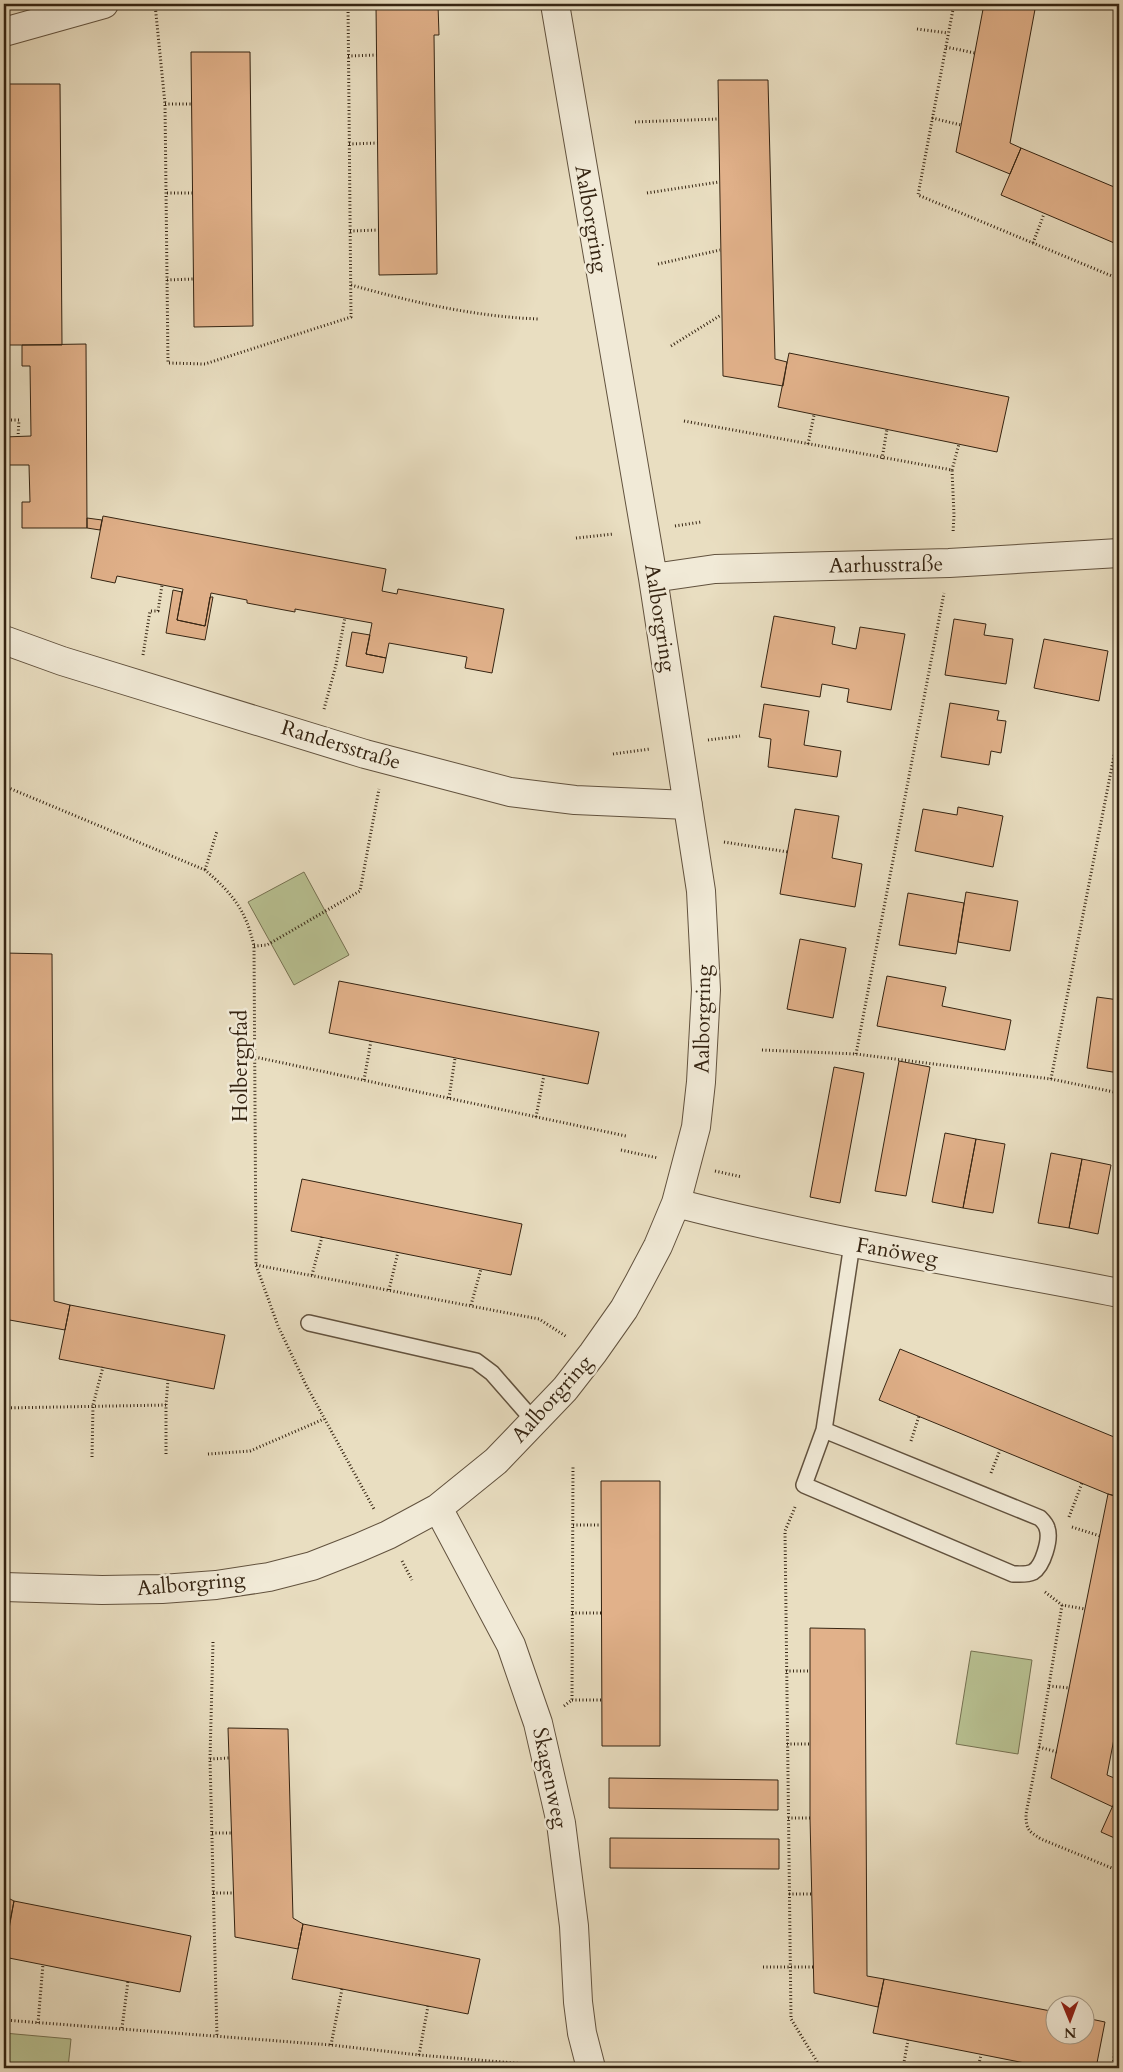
<svg xmlns="http://www.w3.org/2000/svg" width="1123" height="2072" font-family="Cardo,serif">
	<style>
		.green { fill: #b8c192; stroke: #767252 }
		.building { fill: #e1b18a; stroke: #352412 }
		.lines { fill: none; stroke-linecap: round; stroke-linejoin: round }
		.service-casing { stroke: #62523e; stroke-width: 18 }
		.minor-casing { stroke: #62523e; stroke-width: 30 }
		.path { stroke: #352412; stroke-width: 3; stroke-dasharray: 1 2.5; stroke-linecap: butt }
		.service { stroke: #f1ead7; stroke-width: 15 }
		.minor { stroke: #f1ead7; stroke-width: 28 }
		.labels { text-anchor: middle; dominant-baseline: central; stroke-width: 5; stroke-linejoin: round; paint-order: stroke }
		.street-label { font-size: 21px; fill: #352412; stroke: #f1ead7 }
	</style>
	<rect width="100%" height="100%" fill="#e9dec1"/>
	<filter id="stains"><feTurbulence type="fractalNoise" baseFrequency=".004" numOctaves="4"/><feColorMatrix values="0 0 0 0 .2 0 0 0 0 .09 0 0 0 0 .02 0 0 0 .5 -.17"/></filter>
	<radialGradient id="worn" r=".72"><stop offset=".6" stop-color="#630" stop-opacity="0"/><stop offset="1" stop-color="#630" stop-opacity=".3"/></radialGradient>
	<path class="green" d="M304,872l45,83 -55,30 -46,-83z
		M971,1651l61,9 -14,94 -62,-10z
		M4,2033l67,6 -3,29h-64z"/>
	<path class="building" d="M984,4h52l-26,139 11,5 -11,26 -54,-22z
		M438,5l1,30h-5l3,239 -58,1 -3,-269z
		M191,52h59l3,274 -59,1z
		M718,80h50l7,279 12,3 -4,24 -60,-10z
		M4,84h56l2,261h-58z
		M1021,148l98,41v56l-118,-50z
		M86,344l1,184h-65v-26h8l-1,-37h-25v-28l27,-1 -1,-70h-8v-21z
		M789,353l220,44 -12,55 -219,-45z
		M103,516l283,53 -4,22 15,3 1,-5 106,20 -12,64 -27,-5 2,-11 -78,-14 -3,15 -20,-4 6,-31 -77,-14v3l-48,-9v-3l-36,-7 -6,33 -28,-6 6,-31 -66,-13 -2,7 -24,-5z
		M87,518l15,2 -2,10 -13,-2z
		M173,590l9,2 -5,28 28,6 5,-29h3l-8,43 -39,-7z
		M774,616l61,11 -3,17 24,5 4,-22 45,7 -14,76 -44,-8 2,-13 -27,-5 -2,13 -59,-10z
		M954,619l32,5 -2,11 29,4 -7,45 -61,-9z
		M352,632l18,3 -4,19 20,4 -3,15 -37,-7z
		M1044,639l64,12 -9,50 -65,-13z
		M950,703l49,8 -2,9 9,1 -5,32 -10,-2 -2,14 -48,-8z
		M764,704l45,7 -5,34 37,6 -4,26 -69,-10 3,-28 -12,-2z
		M958,807l45,9 -10,51 -78,-16 8,-42 34,6z
		M795,809l44,7 -7,42 30,6 -7,43 -75,-13z
		M966,892l52,9 -8,50 -52,-9z
		M908,893l56,10 -8,51 -57,-9z
		M800,939l46,9 -13,70 -46,-9z
		M4,953l48,1 2,347 16,4 -5,25 -61,-11z
		M887,976l59,11 -4,19 69,14 -6,30 -128,-24z
		M339,981l260,51 -11,52 -259,-51z
		M1097,997l22,3v73l-32,-5z
		M899,1061l31,6 -24,129 -31,-5z
		M834,1067l30,6 -24,130 -30,-6z
		M945,1133l31,6 -13,69 -31,-6z
		M976,1139l29,5 -12,69 -30,-5z
		M1051,1153l31,6 -13,69 -31,-5z
		M1082,1159l29,6 -13,69 -29,-6z
		M302,1179l220,45 -11,51 -220,-44z
		M70,1305l155,30 -11,54 -155,-30z
		M900,1349l219,90v58l-11,-3 -229,-94z
		M601,1481h59v265h-58z
		M1108,1494l11,3v216l-12,62 12,5v12l-6,15 -62,-29z
		M810,1628l55,1 2,347 17,3 -6,28 -64,-14 -4,-175z
		M228,1728l60,1 5,189 10,6 -5,25 -63,-12z
		M609,1778l169,2v30l-169,-2z
		M1119,1792v48l-18,-8z
		M610,1838l169,1v30l-169,-1z
		M4,1872v24l10,5 -5,25 -5,-1z
		M14,1901l177,35 -11,56 -176,-35z
		M303,1924l177,35 -12,55 -176,-35z
		M884,1979l172,33v22h30v-16l19,4 -9,46h-46l-177,-35z"/>
	<g class="lines">
		<g class="service-casing">
			<path id="service" d="M309,1323l167,38 16,12 42,48
				M824,1430l216,88c3,3 6,6 7,10 4,11 -4,38 -14,44 -6,3 -14,2 -20,2l-209,-89 20,-55 28,-186"/>
		</g>
		<g class="minor-casing">
			<path id="minor" d="M4,32l100,-28
				M653,578l62,-9 234,-6 170,-10
				M4,640l58,21 303,93 145,38 65,8 113,5
				M676,1203c146,38 295,61 443,90
				M438,1508l73,137 27,78 23,100 13,103 4,76 4,31 9,35
				M4,1587l98,3 60,-1 54,-4 53,-8 43,-11 46,-18 30,-13 50,-27 58,-47 69,-72 28,-36 31,-44 15,-27 19,-36 18,-43 20,-76 5,-45 5,-92 -5,-99 -48,-313 -98,-574"/>
		</g>
		<path class="path" d="M155,4l10,100 3,259 37,1 146,-47 -3,-313
			M954,4l-36,191 201,84
			M917,29l31,4
			M946,47l29,6
			M348,56l29,-1
			M165,104h26
			M932,118l29,7
			M635,122l83,-3
			M349,144l29,-1
			M167,193h25
			M647,193l72,-11
			M350,231l29,-1
			M1033,243l11,-29
			M658,264l62,-14
			M1115,277l4,-13
			M167,280l26,-1
			M351,285c61,17 125,32 189,34
			M671,346l50,-31
			M4,420h15l-1,17
			M684,421l268,49 2,45 -1,18
			M808,444l6,-29
			M882,459l5,-30
			M952,470l7,-26
			M675,526l26,-4
			M576,538l38,-4
			M143,655l7,-44h8l4,-26
			M324,709l12,-44 9,-48
			M708,740l32,-4
			M613,754l37,-5
			M4,786l201,84c27,23 41,40 49,76l2,319 22,61 28,59 68,124
			M724,842l64,10
			M205,870l12,-39
			M254,946l13,-1 93,-54 19,-102
			M762,1050l94,4 195,25 68,14
			M856,1054l88,-461
			M255,1057l371,79
			M1051,1079l68,-349
			M364,1080l7,-39
			M449,1098l6,-40
			M536,1117l8,-42
			M621,1150l37,8
			M715,1171l27,6
			M256,1265l283,54 28,18
			M312,1275l10,-38
			M389,1290l9,-38
			M471,1305l10,-36
			M166,1405l2,-25
			M4,1408l162,-3v50
			M911,1441l8,-25
			M208,1454l42,-3 74,-32
			M92,1457l1,-52 10,-38
			M991,1473l9,-23
			M795,1507l-10,24 6,488 30,49
			M1069,1517l13,-34
			M573,1525h28
			M1072,1527l28,9
			M402,1561l10,19
			M1045,1592l17,13 23,4
			M1062,1605l-23,142 -13,67c0,15 2,17 15,25l78,32
			M572,1613h29
			M213,1642l-3,117 7,278
			M786,1671h23
			M1049,1686l21,2
			M572,1700h30
			M564,1706l8,-6 1,-234
			M787,1744h23
			M1039,1747l18,5
			M210,1759l19,-1
			M788,1818h22
			M212,1833h19
			M213,1893h20
			M789,1894h24
			M763,1967h51
			M4,2020l327,25 88,10 142,12
			M38,2023l5,-59
			M122,2028l6,-47
			M331,2045l11,-56
			M419,2055l9,-49
			M903,2068l5,-28
			M978,2068l3,-13
			M1113,2068l6,-62"/>
		<use href="#service" class="service"/>
		<use href="#minor" class="minor"/>
	</g>
	<g class="labels">
		<g class="street-label">
			<text transform="translate(591 219) rotate(80)">Aalborgring</text>
			<text transform="translate(886 565) rotate(-1)">Aarhusstraße</text>
			<text transform="translate(660 618) rotate(81)">Aalborgring</text>
			<text transform="translate(341 745) rotate(17)">Randersstraße</text>
			<text transform="translate(703 1019) rotate(-89)">Aalborgring</text>
			<text transform="translate(240 1066) rotate(-90)">Holbergpfad</text>
			<text transform="translate(897 1252) rotate(10)">Fanöweg</text>
			<text transform="translate(552 1399) rotate(-48)">Aalborgring</text>
			<text transform="translate(191 1584) rotate(-5)">Aalborgring</text>
			<text transform="translate(550 1778) rotate(78)">Skagenweg</text>
		</g>
	</g>
	<rect width="1123" height="2072" fill="none" stroke="#e9dec1" stroke-width="20"/>
	<rect x="5" y="5" width="1113" height="2062" fill="none" stroke="#352412" stroke-width="2.5"/>
	<rect x="10" y="10" width="1103" height="2052" fill="none" stroke="#352412"/>
	<g transform="translate(1070 2020) rotate(179)"><circle r="24" fill="#f1ead7" stroke="#a69b88"/>
	<path d="M0-4L9 19L0 12L-9 19Z" fill="#8f2418"/>
	<text y="-8" font-size="14" font-weight="bold" text-anchor="middle" fill="#352412">N</text>
	</g>
	<rect width="100%" height="100%" filter="url(#stains)"/>
	<rect width="100%" height="100%" fill="url(#worn)"/>
</svg>
